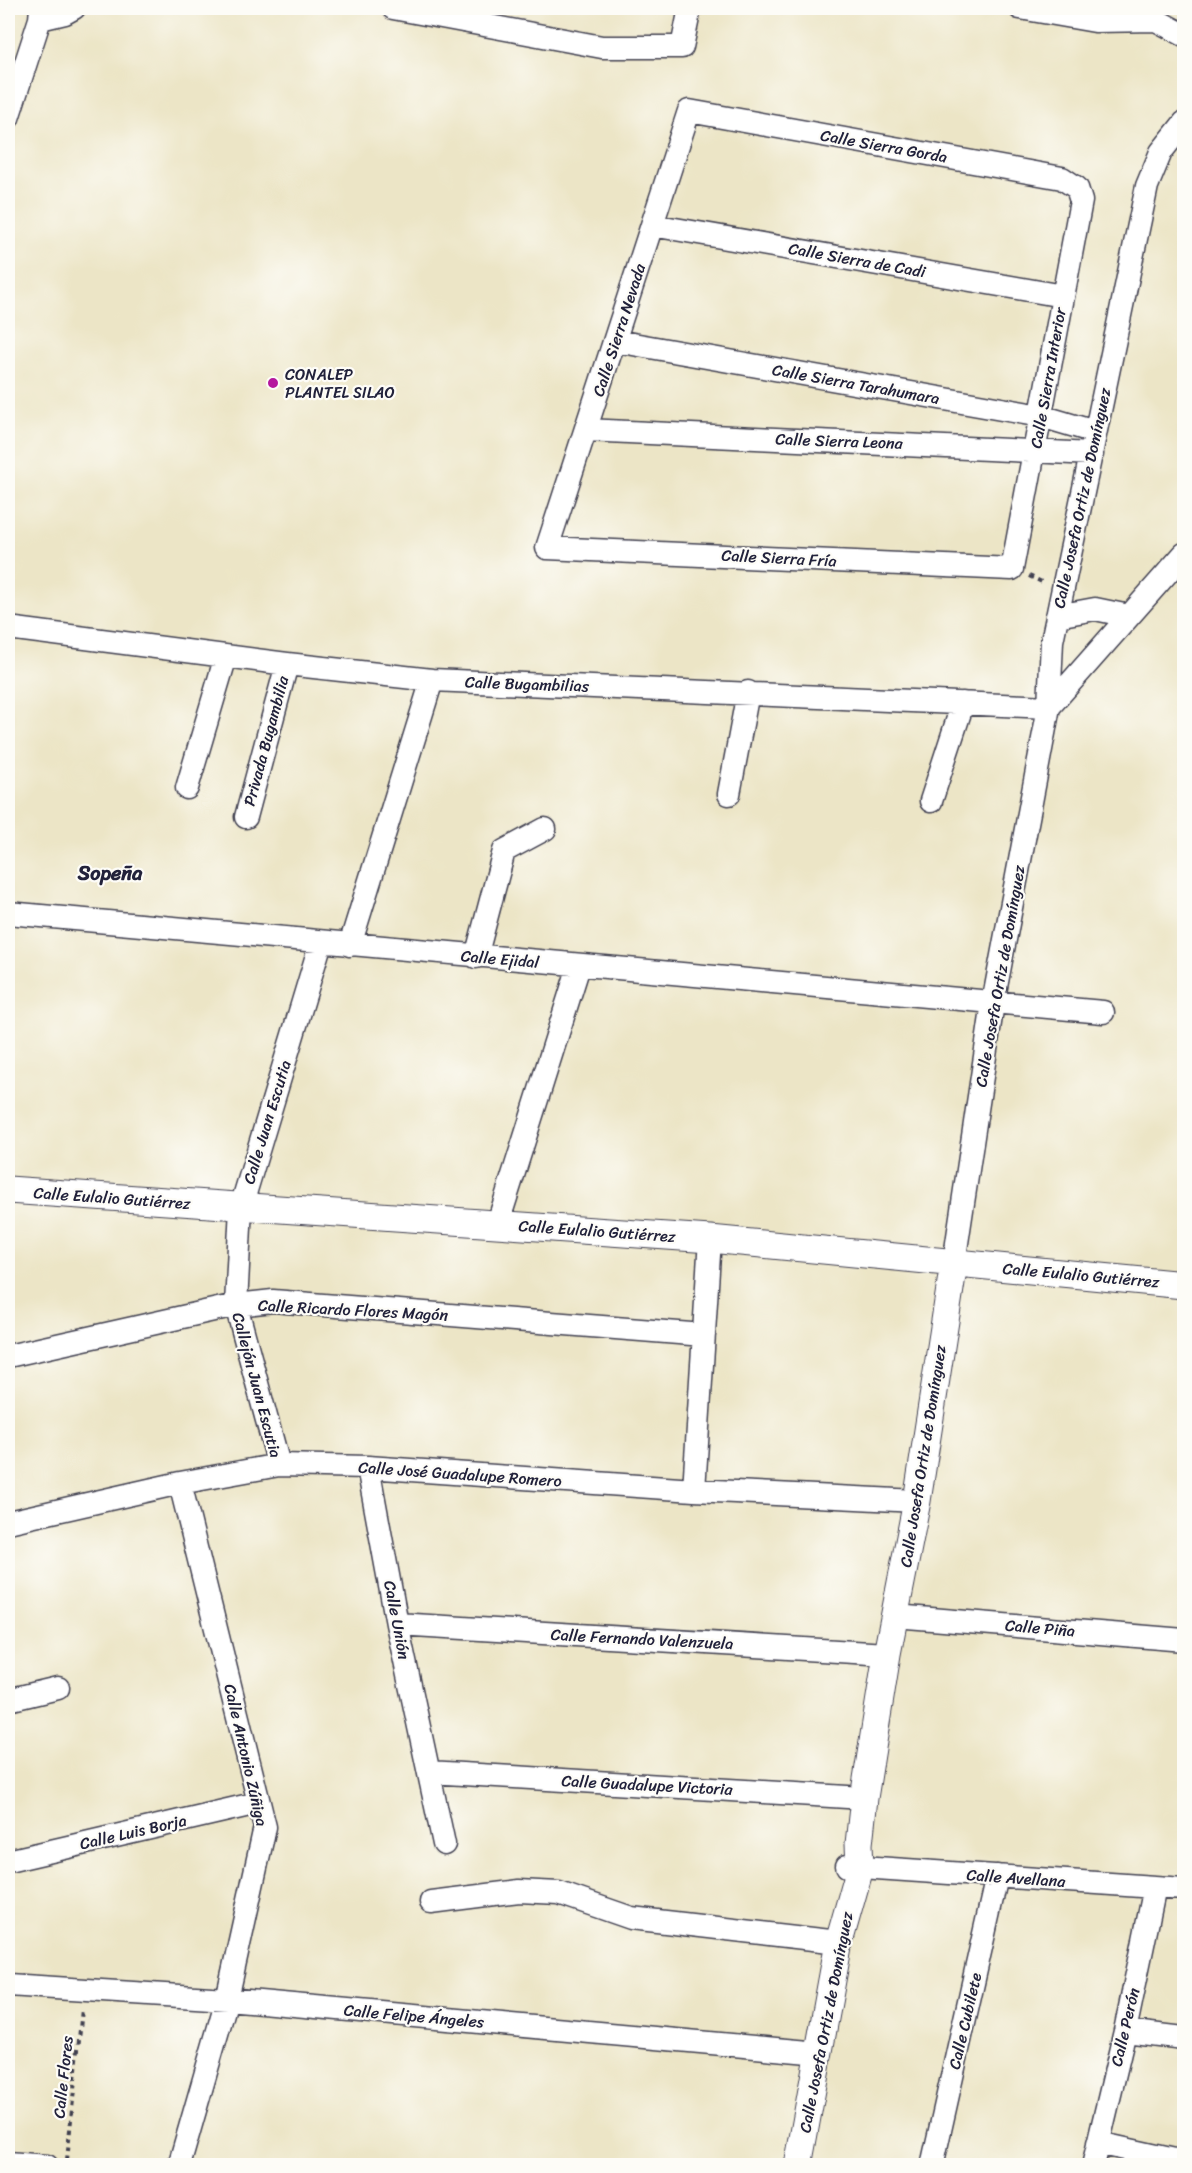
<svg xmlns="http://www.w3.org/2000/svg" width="1192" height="2173" font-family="Sriracha,sans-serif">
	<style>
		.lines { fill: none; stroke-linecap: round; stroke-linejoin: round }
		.minor-casing { stroke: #403f50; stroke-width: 25 }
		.tertiary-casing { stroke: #403f50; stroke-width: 29 }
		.path { stroke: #403f50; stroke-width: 4; stroke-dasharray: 4.5 4.5; stroke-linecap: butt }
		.minor { stroke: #fff; stroke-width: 22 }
		.tertiary { stroke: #fff; stroke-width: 27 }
		.poi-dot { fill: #b5179e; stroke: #fdfcf7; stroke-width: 2 }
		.labels { text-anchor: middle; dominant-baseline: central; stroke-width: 4.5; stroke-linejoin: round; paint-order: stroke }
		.street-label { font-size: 16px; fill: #22223b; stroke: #fdfcf7 }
		.poi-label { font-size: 16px; fill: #22223b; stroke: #fdfcf7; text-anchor: start }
		.quarter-label { font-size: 20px; font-weight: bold; fill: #22223b; stroke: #fdfcf7 }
	</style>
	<rect width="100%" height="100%" fill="#fdfcf7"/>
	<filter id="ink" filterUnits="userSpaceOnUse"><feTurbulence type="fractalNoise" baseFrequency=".0167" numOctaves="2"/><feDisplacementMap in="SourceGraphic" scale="12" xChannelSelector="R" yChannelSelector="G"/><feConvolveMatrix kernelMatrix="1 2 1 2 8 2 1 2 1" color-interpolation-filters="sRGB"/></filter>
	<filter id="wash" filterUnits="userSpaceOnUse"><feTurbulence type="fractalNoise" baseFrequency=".008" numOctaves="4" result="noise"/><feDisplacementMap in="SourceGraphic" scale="24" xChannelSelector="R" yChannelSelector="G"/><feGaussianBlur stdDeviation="1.35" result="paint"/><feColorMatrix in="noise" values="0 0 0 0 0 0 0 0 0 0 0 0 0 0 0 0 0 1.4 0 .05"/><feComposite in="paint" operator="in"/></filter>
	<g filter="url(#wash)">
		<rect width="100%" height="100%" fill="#ece5c6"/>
	</g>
	<g filter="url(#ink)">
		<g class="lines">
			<g class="minor-casing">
				<path id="minor" d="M393,8l209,39h80l8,-39
					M1020,8l75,13 61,-1 28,15
					M40,19l25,-6 9,-5
					M689,111l373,67 15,10 4,13 -69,368 -465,-21z
					M8,118l32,-99 1,-11
					M652,225l411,71
					M616,341l425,75 54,16
					M586,430l506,24
					M1057,616l38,-7 34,7
					M8,628l279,36 145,16 617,27
					M1049,707l135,-153
					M187,788l39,-132
					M729,794l19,-102
					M931,801l32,-98
					M246,817l41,-153
					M8,913l1095,99
					M350,945l82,-265
					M476,957l28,-106 41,-22
					M498,1223l81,-257
					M954,1263l39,-260 56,-296 3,-66 95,-455 14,-34 23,-29
					M8,1356l228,-51 37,-4 431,34
					M279,1465l-43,-160 5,-98 80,-265
					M368,1467l29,157 47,220
					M694,1490l16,-251
					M8,1522l172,-39 99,-18 89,2 326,23 223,11
					M895,1616l289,24
					M397,1624l490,30
					M8,1700l50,-12
					M429,1772l435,26
					M8,1861l250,-58
					M847,1866l337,23
					M431,1902l88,-11 40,2 72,25 208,24
					M8,1985l219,14 593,54
					M1125,2031l59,7
					M1098,2143l86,19
					M8,2163l39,3
					M179,2166l48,-167 38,-172 -85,-344
					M932,2166l65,-290
					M1093,2166l32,-135 30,-144"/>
			</g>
			<g class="tertiary-casing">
				<path id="tertiary" d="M8,1190l702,49 474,46
					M798,2166l41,-224 21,-74 -1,-24 5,-46 23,-144 30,-153 37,-238"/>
			</g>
			<path class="path" d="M1029,576l15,7
				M67,2160l15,-151"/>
			<use href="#minor" class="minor"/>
			<use href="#tertiary" class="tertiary"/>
		</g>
	</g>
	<circle class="poi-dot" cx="273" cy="383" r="6"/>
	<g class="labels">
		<g class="street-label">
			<text transform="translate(884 146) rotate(10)">Calle Sierra Gorda</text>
			<text transform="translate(857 260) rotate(10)">Calle Sierra de Cadi</text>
			<text transform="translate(619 330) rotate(-72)">Calle Sierra Nevada</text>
			<text transform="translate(1048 378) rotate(-80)">Calle Sierra Interior</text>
			<text transform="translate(856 384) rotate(10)">Calle Sierra Tarahumara</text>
			<text transform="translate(839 441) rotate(2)">Calle Sierra Leona</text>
			<text transform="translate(1082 498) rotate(-78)">Calle Josefa Ortiz de Domínguez</text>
			<text transform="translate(779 558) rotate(3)">Calle Sierra Fría</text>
			<text transform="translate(527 684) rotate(2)">Calle Bugambilias</text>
			<text transform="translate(266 741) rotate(-75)">Privada Bugambilia</text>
			<text transform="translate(500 959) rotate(5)">Calle Ejidal</text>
			<text transform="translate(1000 976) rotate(-80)">Calle Josefa Ortiz de Domínguez</text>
			<text transform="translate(267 1122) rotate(-73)">Calle Juan Escutia</text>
			<text transform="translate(112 1198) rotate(4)">Calle Eulalio Gutiérrez</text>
			<text transform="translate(597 1231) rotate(4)">Calle Eulalio Gutiérrez</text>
			<text transform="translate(1081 1275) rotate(5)">Calle Eulalio Gutiérrez</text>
			<text transform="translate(353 1310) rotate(3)">Calle Ricardo Flores Magón</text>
			<text transform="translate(257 1385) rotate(75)">Callejón Juan Escutia</text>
			<text transform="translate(923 1456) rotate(-81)">Calle Josefa Ortiz de Domínguez</text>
			<text transform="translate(460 1474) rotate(4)">Calle José Guadalupe Romero</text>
			<text transform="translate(397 1620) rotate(79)">Calle Unión</text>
			<text transform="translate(1040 1628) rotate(5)">Calle Piña</text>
			<text transform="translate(642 1639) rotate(3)">Calle Fernando Valenzuela</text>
			<text transform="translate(246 1755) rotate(77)">Calle Antonio Zúñiga</text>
			<text transform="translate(647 1785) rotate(3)">Calle Guadalupe Victoria</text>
			<text transform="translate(133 1832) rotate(-13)">Calle Luis Borja</text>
			<text transform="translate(1016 1878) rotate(4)">Calle Avellana</text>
			<text transform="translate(414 2016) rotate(5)">Calle Felipe Ángeles</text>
			<text transform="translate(965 2021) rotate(-77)">Calle Cubilete</text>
			<text transform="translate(826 2022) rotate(-79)">Calle Josefa Ortiz de Domínguez</text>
			<text transform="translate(1125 2027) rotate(-77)">Calle Perón</text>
			<text transform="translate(63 2077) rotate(-84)">Calle Flores</text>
		</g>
		<g class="poi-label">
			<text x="285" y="374">CONALEP<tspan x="285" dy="18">PLANTEL SILAO</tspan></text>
		</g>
		<g class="quarter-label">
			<text x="110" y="873">Sopeña</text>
		</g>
	</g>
	<rect width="1192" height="2173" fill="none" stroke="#fdfcf7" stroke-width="30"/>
</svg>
